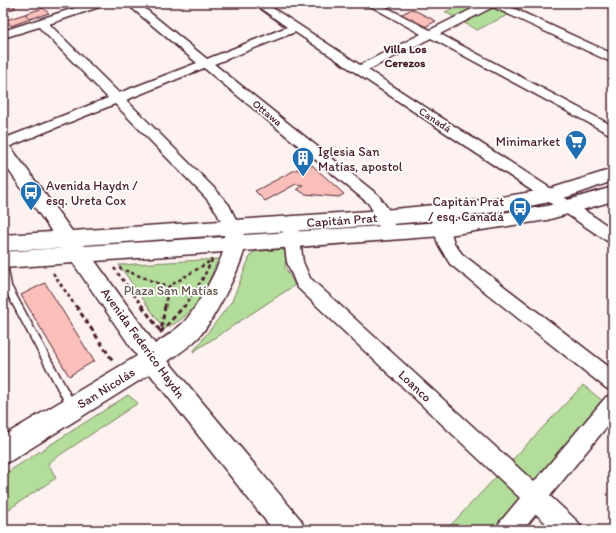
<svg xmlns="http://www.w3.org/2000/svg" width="616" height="533" font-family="Itim,sans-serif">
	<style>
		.green { fill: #b2dd9a; stroke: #7e7e62 }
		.building { fill: #fbbfba; stroke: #4a1f2b }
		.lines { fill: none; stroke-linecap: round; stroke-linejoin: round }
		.service-casing { stroke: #4a1f2b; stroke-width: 3 }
		.minor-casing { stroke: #4a1f2b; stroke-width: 3 }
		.tertiary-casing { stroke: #4a1f2b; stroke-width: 3 }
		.path-far1 { stroke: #4a1f2b; stroke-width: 2.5; stroke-dasharray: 3.5 3; stroke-linecap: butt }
		.path { stroke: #4a1f2b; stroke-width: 3; stroke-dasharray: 5 3.5; stroke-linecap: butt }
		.service { fill: #fff; fill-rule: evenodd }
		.minor { fill: #fff; fill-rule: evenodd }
		.tertiary { fill: #fff; fill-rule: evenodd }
		.labels { text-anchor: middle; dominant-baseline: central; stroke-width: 3.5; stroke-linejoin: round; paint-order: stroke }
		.far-street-label { font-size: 11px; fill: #4a1f2b; stroke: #fff }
		.far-neighbourhood-label { font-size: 12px; font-weight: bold; fill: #4a1f2b; stroke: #fff }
		.poi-label { font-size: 13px; fill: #4a1f2b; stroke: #fff; text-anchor: end }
		.street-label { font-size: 13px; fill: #4a1f2b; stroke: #fff }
		.park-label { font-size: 13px; fill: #69584c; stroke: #fff }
	</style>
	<rect width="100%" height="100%" fill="#fef2f1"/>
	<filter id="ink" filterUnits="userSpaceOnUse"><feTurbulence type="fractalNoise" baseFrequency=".025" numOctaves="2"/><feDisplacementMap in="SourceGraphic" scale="8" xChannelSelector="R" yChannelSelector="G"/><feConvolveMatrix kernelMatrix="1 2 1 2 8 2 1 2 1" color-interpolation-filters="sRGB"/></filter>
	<g filter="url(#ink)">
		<path class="green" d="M466,3h66l-55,27 -32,-18z
			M263,248h17l7,5 -2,14 10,18 -102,67 39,-51 19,-47z
			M218,259c-13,32 -20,55 -54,70l-45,-64z
			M583,385l21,17 -108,128h-50z
			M128,395l10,8 -90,60 8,15 -53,35v-38z"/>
		<path class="building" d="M11,3l5,5 -13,4v-6z
			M43,8l6,5 -19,6 -5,-5z
			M412,9l24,12 -11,6 -25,-12z
			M25,14l5,5 -19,7 -5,-6z
			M312,165l32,29 -5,3 -34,-3 -8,-5 6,-4 -7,-1 -31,17 -10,-10 42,-22 3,2h5v-3z
			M45,283l49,78 -25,15 -48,-81z"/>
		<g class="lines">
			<g class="service-casing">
				<path id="service" d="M5,254l4,3 -1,12 3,17 64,118 2,3 -2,3 -3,1 -3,-1 -66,-124v-31z"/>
			</g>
			<g class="minor-casing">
				<path id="minor" d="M90,3h16l-1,2 -56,19 70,69 78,-30 -71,-60h12l69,56 80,-32 -34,-24h12l95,62 61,-31 -56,-31h13l52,27 54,-27h18l111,51v9l-120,-56 -53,27 173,92v10l-182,-98 -63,32 245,159v14l-6,-2 -312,-209 -81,32 164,131 13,18 5,20 -2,4 -6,2 -6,-2 -7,-23 -7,-11 -164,-135 -78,32 90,90 13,15 11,23 -2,4 -6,2 -6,-2 -10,-21 -10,-13 -91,-94 -112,45v-10l105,-41 -69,-71 -36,11v-7z
					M437,206l6,2 2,4 9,31 8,11 151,116v21l-7,-3 -156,-124 -12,-20 -9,-32 2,-4z
					M290,219l6,2 2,4 5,37 7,16 224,204 72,-85 7,-2v24l-63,77 28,26 4,8h-29l-17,-16 -13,16h-27l4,-8 20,-24 -223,-211 -10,-25 -5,-37 2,-4z"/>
			</g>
			<g class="tertiary-casing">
				<path id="tertiary" d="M3,143l6,2 63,86 312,-21 99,-10 66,-11 64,-20v12c-21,7 -42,16 -64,21 -100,22 -204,25 -306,32l1,1 198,-13 105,-16 66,-19v14l-66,19 -105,16 -198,15c-5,20 -32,72 -46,87 -9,9 -20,16 -30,23l133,159 4,10h-32l-123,-156 -138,86 -9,4v-28l134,-80 -64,-93 -70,5v-16l59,-4 -59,3v-16l49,-3 -49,-70zM224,235v2l-140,9 -1,-1zM223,252c-5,17 -29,62 -42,73 -8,7 -17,13 -26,19l-60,-83z"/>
			</g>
			<path class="path-far1" d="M114,268l29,39
				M119,268l49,19
				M53,273l23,34
				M165,307l3,-20 44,-27 -10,20 -18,27"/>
			<path class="path" d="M76,306l37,55
				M142,306l19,26
				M165,306l-4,26 23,-26"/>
			<use href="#service" class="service"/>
			<use href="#minor" class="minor"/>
			<use href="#tertiary" class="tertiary"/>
		</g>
	</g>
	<defs>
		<g id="supermarket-pin" transform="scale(1.15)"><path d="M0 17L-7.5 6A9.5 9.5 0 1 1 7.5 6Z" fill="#1f6fb2" stroke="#fff"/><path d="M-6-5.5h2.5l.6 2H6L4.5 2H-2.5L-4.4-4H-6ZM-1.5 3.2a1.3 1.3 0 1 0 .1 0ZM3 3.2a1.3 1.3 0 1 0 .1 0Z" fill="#fff"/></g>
		<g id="building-pin" transform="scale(1.15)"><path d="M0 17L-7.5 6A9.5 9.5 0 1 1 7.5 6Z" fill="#1f6fb2" stroke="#fff"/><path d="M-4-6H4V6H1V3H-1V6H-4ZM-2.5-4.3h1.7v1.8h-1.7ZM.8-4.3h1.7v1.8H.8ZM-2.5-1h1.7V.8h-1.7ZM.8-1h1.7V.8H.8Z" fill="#fff"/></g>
		<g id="bus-pin" transform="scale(1.15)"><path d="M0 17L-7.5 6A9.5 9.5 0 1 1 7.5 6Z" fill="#1f6fb2" stroke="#fff"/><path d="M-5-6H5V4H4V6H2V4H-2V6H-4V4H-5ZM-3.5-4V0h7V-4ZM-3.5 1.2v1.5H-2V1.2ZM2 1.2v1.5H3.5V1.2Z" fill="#fff"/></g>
	</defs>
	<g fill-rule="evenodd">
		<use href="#supermarket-pin" x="576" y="141"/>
		<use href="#building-pin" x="303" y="158"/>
		<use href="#bus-pin" x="31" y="192"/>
		<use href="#bus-pin" x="520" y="208"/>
	</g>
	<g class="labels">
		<g class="far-street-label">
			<text transform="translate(267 113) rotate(39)">Ottawa</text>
			<text transform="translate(435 120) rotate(33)">Canadá</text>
		</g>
		<g class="far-neighbourhood-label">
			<text x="405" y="49">Villa Los<tspan x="405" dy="14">Cerezos</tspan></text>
		</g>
		<g class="poi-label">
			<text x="560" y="141">Minimarket</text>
			<text x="318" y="151" text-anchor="start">Iglesia San<tspan x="318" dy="15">Matías, apostol</tspan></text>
			<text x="46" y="185" text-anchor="start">Avenida Haydn /<tspan x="46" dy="15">esq. Ureta Cox</tspan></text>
			<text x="504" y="201">Capitán Prat<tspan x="504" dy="15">/ esq. Canadá</tspan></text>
		</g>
		<g class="street-label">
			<text transform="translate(342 220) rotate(-4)">Capitán Prat</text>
			<text transform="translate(143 343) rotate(54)">Avenida Federico Haydn</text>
			<text transform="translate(415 386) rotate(43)">Loanco</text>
			<text transform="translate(106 388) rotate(-32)">San Nicolás</text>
		</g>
		<g class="park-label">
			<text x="171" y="290">Plaza San Matías</text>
		</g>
	</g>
	<rect width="616" height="533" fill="none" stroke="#fff" stroke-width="16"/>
	<rect x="8" y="8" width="600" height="517" fill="none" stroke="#4a1f2b" stroke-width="1.5" filter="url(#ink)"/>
</svg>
